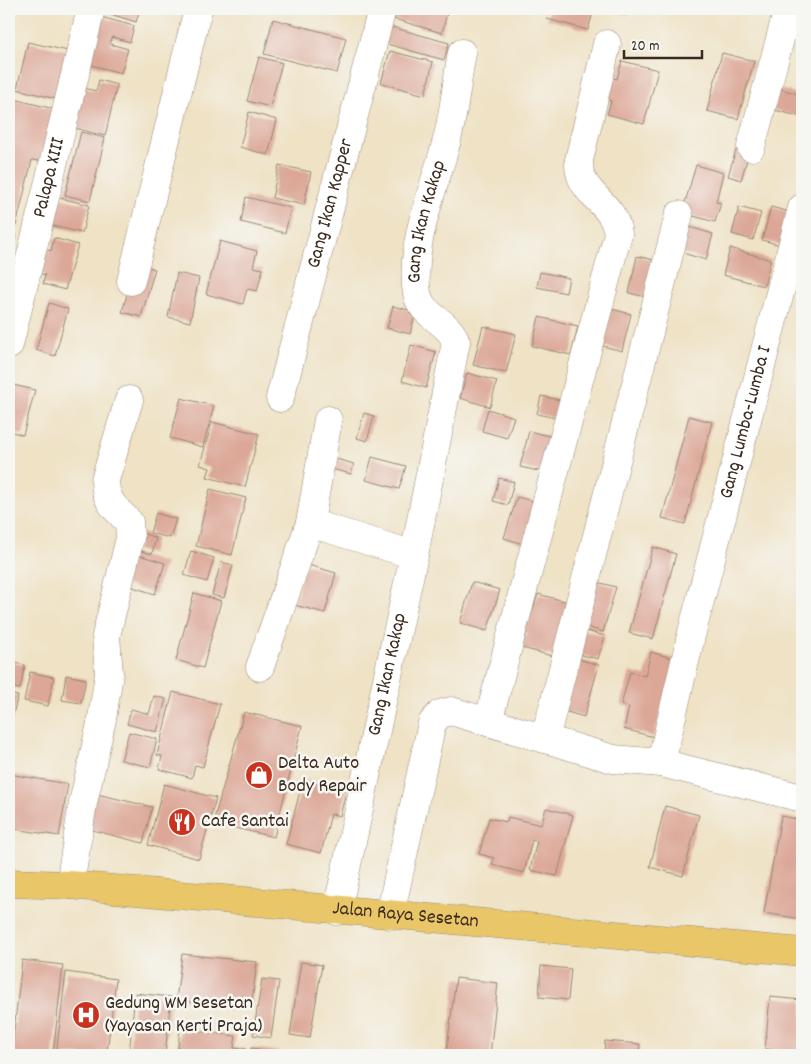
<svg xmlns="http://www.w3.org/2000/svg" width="811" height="1064" font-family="Dekko,sans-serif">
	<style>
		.building { fill: #dca797 }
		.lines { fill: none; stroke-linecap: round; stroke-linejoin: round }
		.minor-casing { stroke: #958672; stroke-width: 29 }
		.major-casing { stroke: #958672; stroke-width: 29 }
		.minor { stroke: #fff; stroke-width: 28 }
		.major { stroke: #e9c769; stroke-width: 28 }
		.labels { text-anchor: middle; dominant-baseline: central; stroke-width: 5; stroke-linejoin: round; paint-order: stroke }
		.street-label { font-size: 20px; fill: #3b2a1e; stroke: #f6f6f2 }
		.poi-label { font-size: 20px; fill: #3b2a1e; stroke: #f6f6f2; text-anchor: start }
	</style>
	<rect width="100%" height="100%" fill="#f6f6f2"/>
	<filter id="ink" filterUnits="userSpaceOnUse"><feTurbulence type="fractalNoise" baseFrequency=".02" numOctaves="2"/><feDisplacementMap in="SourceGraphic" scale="10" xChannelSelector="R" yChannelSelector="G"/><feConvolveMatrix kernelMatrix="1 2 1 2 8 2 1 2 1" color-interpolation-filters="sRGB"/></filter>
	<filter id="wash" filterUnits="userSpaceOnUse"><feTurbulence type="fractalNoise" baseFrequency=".0096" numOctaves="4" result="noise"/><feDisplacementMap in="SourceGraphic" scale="20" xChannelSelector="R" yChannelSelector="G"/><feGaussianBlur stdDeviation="1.12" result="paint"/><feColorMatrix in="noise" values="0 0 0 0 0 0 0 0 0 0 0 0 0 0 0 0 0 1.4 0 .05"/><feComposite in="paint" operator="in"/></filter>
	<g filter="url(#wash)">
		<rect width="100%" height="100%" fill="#efe2c5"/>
		<g id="blocks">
			<path class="building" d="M111,9h29l-4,13 -26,-8z
				M397,9h51l-6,24 -48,-14z
				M549,9h45l-6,21 -41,-11z
				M606,9h23l-2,6z
				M97,16l37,10 -4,16 -18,-5 -2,7 18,5 -7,24 -37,-10z
				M273,19l73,19 -9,35 -73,-19z
				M385,25l64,18 -5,17 -64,-18z
				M28,42l40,9 -12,48 -39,-10z
				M390,51l43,11 -8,33 -44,-12z
				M722,53l32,8 -16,58 -31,-8z
				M259,57l23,6 -12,44 -23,-6z
				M622,61l36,9 -14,54 -37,-10 4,-13 -13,-3 6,-23 13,4z
				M99,80l18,5 -12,51 -38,-10 9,-40 20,5z
				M773,87l29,8v22l-35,-9z
				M14,99l40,10 -14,52 -8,-1 -16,66 -7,-2v-106z
				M249,112l28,8 -9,35 -28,-8z
				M81,132l24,6 -15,63 -25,-6z
				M736,150l13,3 -8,27 -13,-4z
				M279,165l32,7 -7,33 -32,-7z
				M696,165l27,8 -7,29 5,1 -6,19 -33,-9z
				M56,197l33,8 -7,28 -41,-10z
				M246,197l45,11 -6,25 -44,-11z
				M739,207l22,6 -8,27 -21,-6z
				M771,207l19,5 -9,33 -19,-5z
				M683,225l30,9 -7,26 -30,-9z
				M9,233l7,2 -7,26z
				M54,238l24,7 -13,45 -22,-6 2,-9 -11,-3 7,-24 10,3z
				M220,241l37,10 -4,16 10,2 -6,22 -10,-2 -4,15 -37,-10z
				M730,248l41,12 -7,26 -41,-11z
				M637,256l26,6 -9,37 -25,-6z
				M136,263l19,6 -14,48 -19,-5z
				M540,272l29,6 -3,15 -29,-6z
				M177,273l22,5 -9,44 -22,-5z
				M49,303l19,6 -13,47 -19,-6z
				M393,306l23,6 -6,22 -23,-6z
				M604,307l27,7 -9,37 -27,-7z
				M539,317l39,9 -7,29 -39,-9z
				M483,326l33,8 -10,39 -33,-8z
				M411,345l25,7 -10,36 -24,-7z
				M467,373l30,8 -7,26 -30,-9z
				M13,385l22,5 -12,45 -14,-4v-31z
				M541,396l24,5 -4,18 -24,-5z
				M181,398l33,8 -11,41 -33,-9z
				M488,409l26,8 -7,21 -25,-7z
				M364,413l10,3 -7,25 -10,-3z
				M689,416l23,6 -27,102 -23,-6z
				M212,422l47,12 -14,53 -38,-10 3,-9 -10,-3z
				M529,431l28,7 -9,35 -28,-6z
				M326,456l28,8 -3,10 -28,-7z
				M372,457l34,9 -7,23 -33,-9z
				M499,478l15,4 -6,23 -15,-4z
				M210,489l36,9 -14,57 -36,-9z
				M517,497l19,5 -13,42 -19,-6z
				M156,513l20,6 -6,19 -20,-5z
				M142,533l14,5 -4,16 -15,-4z
				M653,547l23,7 -23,85 -24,-6z
				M191,551l23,7 -7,24 -23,-7z
				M132,553l33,10 -10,31 -32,-10z
				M221,562l12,3 -9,33 -12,-3z
				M305,564l31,9 -11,40 -31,-8z
				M589,580l27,7 -13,45 -26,-8z
				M472,582l28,8 -13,41 -27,-8z
				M194,593l27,8 -18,67 -27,-8z
				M538,594l37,10 -15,54 -38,-10 5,-16 -7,-2 7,-22 6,2z
				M576,628l29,8 -7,23 -28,-7z
				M651,652l25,7 -22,78 -30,-8 5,-22 -8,-2 9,-33 15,4z
				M568,656l31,9 -15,52 -30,-9z
				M9,662l16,3 -5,24 -11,-2z
				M30,672l24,5 -6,29 -24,-5z
				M66,675l20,4 -5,24 -19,-3z
				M173,692l47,12 -17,63 -8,-2 -3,13 -33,-9 3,-13 -5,-1z
				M9,694l9,2 -8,29h-1z
				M154,696l12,3 -9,33 -30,-8 4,-15 18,5z
				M244,712l58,14 -28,111 -61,-14z
				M129,732l28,7 -7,28 -29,-7z
				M9,774l59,10 -9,52 -50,-8z
				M303,780l43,11 -6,25 -9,-2 -10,39 -35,-9z
				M164,784l52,14 -17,61 -51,-14z
				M93,793l59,14 -9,36 -59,-15z
				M665,806l34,9 -16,61 -33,-9z
				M546,808l27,7 -16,61 -27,-6 7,-29 -5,-1 -8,33 -32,-8 2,-7 -15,-4 10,-36 18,4 1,-5 33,8z
				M781,816l21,4 -1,99 -37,-6z
				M182,954l75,8 -6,47 -75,-9z
				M22,960l41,5 -10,90h-44v-15h4z
				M301,962l21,3 -12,73 -20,-3z
				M541,966l30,3 -3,31 -29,-3z
				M66,972l50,7 -9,73 15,3h-66z
				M456,978l42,5 -8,72h-44z
				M262,979l17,2 -8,57 -18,-3z
				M135,993l36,4 -6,58h-36z
				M770,997l32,3v52l-37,-3z
				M180,1029l56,7 -2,12 12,1 -1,6h-68z
				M605,1041l35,3 -1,11h-35z
				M251,1048l46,6v1h-47z"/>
		</g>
	</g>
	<g filter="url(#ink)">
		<use href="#blocks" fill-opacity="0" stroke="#958672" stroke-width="1"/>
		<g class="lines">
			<g class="minor-casing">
				<g id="minor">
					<path d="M751,147l37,-138"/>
					<path d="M131,281l67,-272"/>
					<path id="s1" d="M9,345l82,-336"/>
					<path id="s2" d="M280,398l102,-389"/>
					<path d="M310,523l104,32"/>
					<path d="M260,667l50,-144 18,-103"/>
					<path d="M488,722l130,-488c-4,-34 -41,-38 -39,-74l28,-116"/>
					<path d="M545,739l134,-524"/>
					<path id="s3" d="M661,763l30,-127 111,-428"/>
					<path d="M70,885l13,-82 19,-84 7,-45 -3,-38 24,-98 -1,-16c-14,-14 -24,-21 -24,-42l24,-80"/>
					<path id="s4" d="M337,911l77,-356 42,-213c-7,-22 -35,-25 -39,-49 -8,-46 16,-102 28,-146 9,-30 11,-63 17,-94"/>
					<path d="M390,915l42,-192 8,-9 11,-3 162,48 48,4 141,35"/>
				</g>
			</g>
			<g class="major-casing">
				<g id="major">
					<path id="s5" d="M9,883l61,2 732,67"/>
				</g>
			</g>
			<use href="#minor" class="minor"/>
			<use href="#major" class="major"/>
		</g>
	</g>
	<defs>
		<g id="shop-disc" transform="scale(1.4375)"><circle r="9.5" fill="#c8321e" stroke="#f6f6f2"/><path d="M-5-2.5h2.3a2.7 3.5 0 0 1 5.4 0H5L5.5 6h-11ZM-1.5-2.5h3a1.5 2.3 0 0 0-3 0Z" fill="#fff"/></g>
		<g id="restaurant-disc" transform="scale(1.4375)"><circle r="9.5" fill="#c8321e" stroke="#f6f6f2"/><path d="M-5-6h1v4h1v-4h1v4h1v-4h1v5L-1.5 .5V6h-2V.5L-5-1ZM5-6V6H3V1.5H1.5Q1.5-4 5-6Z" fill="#fff"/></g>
		<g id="hospital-disc" transform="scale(1.4375)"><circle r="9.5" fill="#c8321e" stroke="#f6f6f2"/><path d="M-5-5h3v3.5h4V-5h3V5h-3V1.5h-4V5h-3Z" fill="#fff"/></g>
	</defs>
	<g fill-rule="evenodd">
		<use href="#shop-disc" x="259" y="775"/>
		<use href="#restaurant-disc" x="182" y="822"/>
		<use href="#hospital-disc" x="86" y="1015"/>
	</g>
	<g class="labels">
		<g class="street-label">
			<text stroke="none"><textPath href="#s1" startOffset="172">Palapa XIII</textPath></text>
			<text stroke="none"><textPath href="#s2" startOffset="201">Gang Ikan Kapper</textPath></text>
			<text stroke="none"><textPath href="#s4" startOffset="718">Gang Ikan Kakap</textPath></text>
			<text stroke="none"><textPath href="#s3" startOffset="351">Gang Lumba-Lumba I</textPath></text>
			<text stroke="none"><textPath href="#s4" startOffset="242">Gang Ikan Kakap</textPath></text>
			<text stroke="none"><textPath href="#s5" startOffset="398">Jalan Raya Sesetan</textPath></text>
		</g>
		<g class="poi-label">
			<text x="278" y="764">Delta Auto<tspan x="278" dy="23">Body Repair</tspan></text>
			<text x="201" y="822">Cafe Santai</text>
			<text x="105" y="1004">Gedung WM Sesetan<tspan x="105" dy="23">(Yayasan Kerti Praja)</tspan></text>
		</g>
	</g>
	<rect width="811" height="1064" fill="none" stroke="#f6f6f2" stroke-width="30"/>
	<path d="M624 50v8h78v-8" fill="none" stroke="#3b2a1e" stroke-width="2.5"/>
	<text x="631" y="50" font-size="15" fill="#3b2a1e" stroke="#f6f6f2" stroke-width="4" paint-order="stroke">20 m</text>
</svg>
